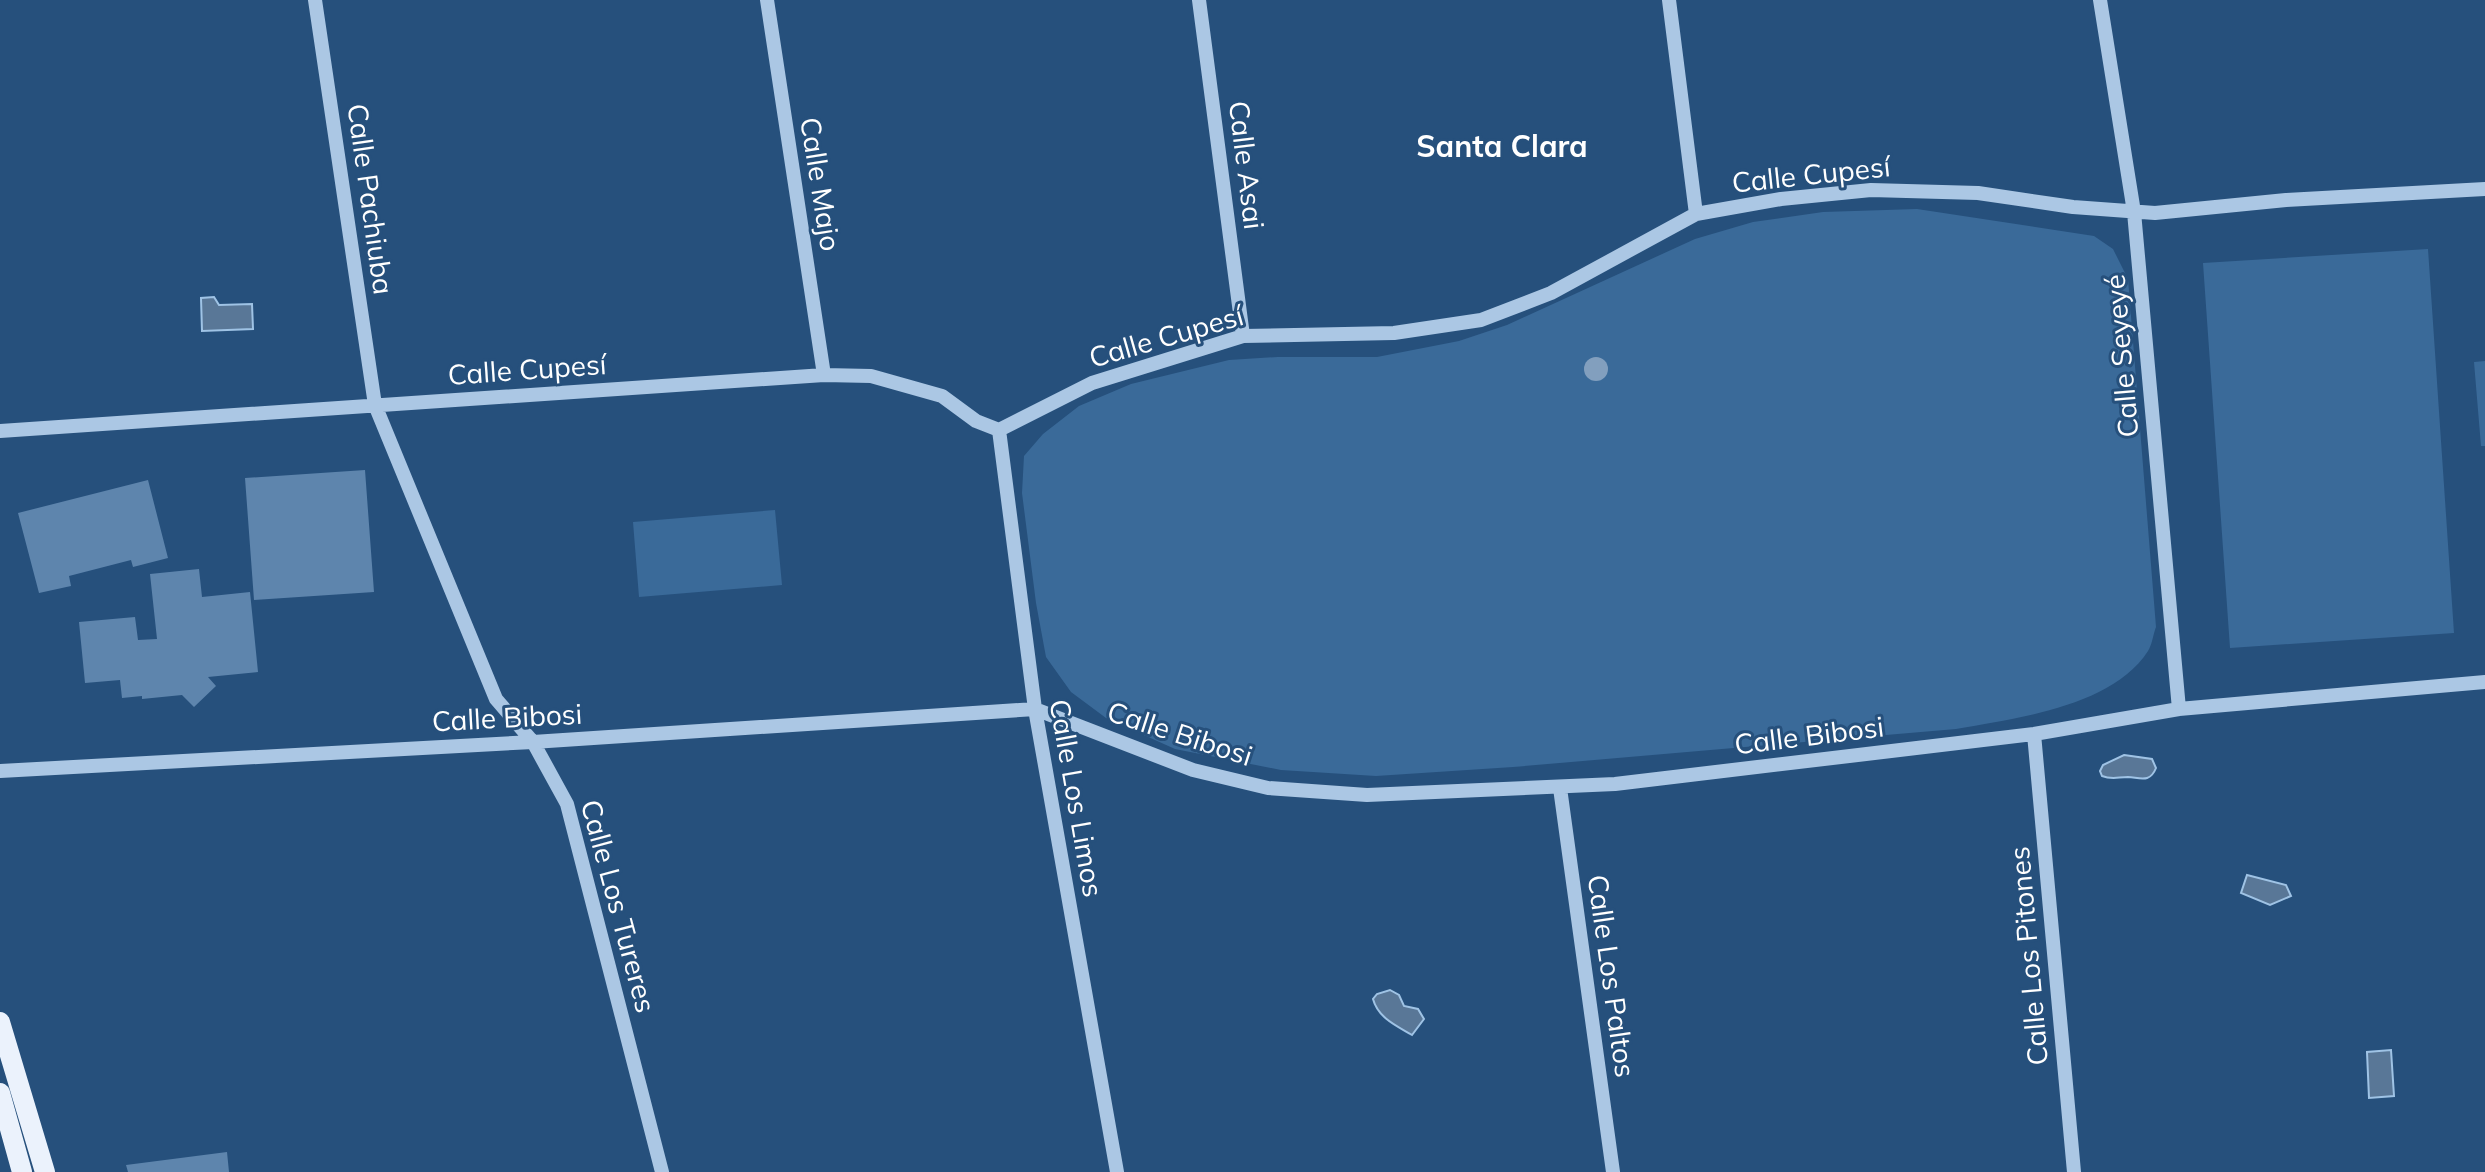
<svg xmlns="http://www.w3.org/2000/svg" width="2485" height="1172" font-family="Mulish,sans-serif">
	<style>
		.green { fill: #3a6a99 }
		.water { fill: #597797; stroke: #9fc3e5; stroke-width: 2 }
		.building { fill: #5e85ad }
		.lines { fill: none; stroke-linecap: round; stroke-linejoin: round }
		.minor { stroke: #abc7e4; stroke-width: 14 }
		.major { stroke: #ebf2fc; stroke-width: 20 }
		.tree { fill: #829fbe }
		.labels { text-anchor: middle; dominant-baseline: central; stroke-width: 6; stroke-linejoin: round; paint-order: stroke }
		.street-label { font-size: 28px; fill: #fff; stroke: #26507c }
		.neighbourhood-label { font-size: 30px; font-weight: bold; fill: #fff; stroke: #26507c }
	</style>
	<rect width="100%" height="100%" fill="#26507c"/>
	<path class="green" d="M1917,209l177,27 19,13 15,30 28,348c-3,8 -4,18 -8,24 -36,56 -132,67 -192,78l-443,38 -137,9 -95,-6 -106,-21 -69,-31 -35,-26 -25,-35 -10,-54 -14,-110 2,-37 19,-22 36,-28 52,-22 98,-24 49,-3h99l82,-16 48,-16 188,-86 58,-17 70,-10z
		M2428,249l26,384 -224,15 -27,-385z
		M2485,361v85h-4l-7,-84z
		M775,510l7,75 -143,12 -6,-75z"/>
	<path class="water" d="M214,297l5,8 33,-1 1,25 -51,2 -1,-33z
		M2124,755l28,4 4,9c-6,15 -15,10 -28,9 -10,0 -16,3 -26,-1l-2,-5 3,-6z
		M2247,875l39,10 5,11 -21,9 -29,-12z
		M1390,990l9,5 5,11 14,3 6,10 -12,16c-15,-9 -34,-17 -39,-36l4,-5z
		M2391,1050l3,46 -25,2 -2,-46z"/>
	<path class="building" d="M365,470l9,122 -120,8 -9,-122z
		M148,480l20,78 -35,9 -2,-7 -62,16 2,10 -32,7 -21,-80z
		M199,569l3,28 48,-5 8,80 -50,5 8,9 -22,21 -12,-12 -40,4v-3l-20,2 -2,-18 -35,3 -6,-61 56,-5 3,23 19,-1 -7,-65z
		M227,1152l2,20h-101l-2,-7z"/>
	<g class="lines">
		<path class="minor" d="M315,0l60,405 121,294 37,43 34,62 95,368
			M767,0l57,375
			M1199,0l44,336
			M1669,0l27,214
			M2100,0l34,212 45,497
			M999,430l36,279 82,463
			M0,431l824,-56 47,1 71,20 34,25 23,9 93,-47 151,-47 151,-3 87,-13 70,-27 145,-79 85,-15 90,-9 107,3 95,14 82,6 131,-13 199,-11
			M2034,734l40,438
			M0,771l533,-29 502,-33 158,61 75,18 99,7 248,-11 419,-50 145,-25 306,-27
			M1560,788l53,384"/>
		<path class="major" d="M0,1022l45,150
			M0,1093l22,79"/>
	</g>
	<circle class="tree" cx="1596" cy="369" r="12"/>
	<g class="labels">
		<g class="street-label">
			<text transform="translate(1247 165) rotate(83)">Calle Asai</text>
			<text transform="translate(1811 174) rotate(-6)">Calle Cupesí</text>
			<text transform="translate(821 184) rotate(81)">Calle Majo</text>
			<text transform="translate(371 199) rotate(82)">Calle Pachiuba</text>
			<text transform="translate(1166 336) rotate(-16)">Calle Cupesí</text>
			<text transform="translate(2121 356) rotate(-95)">Calle Seyeyé</text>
			<text transform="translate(527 369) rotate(-4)">Calle Cupesí</text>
			<text transform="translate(507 717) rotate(-3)">Calle Bibosi</text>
			<text transform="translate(1180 733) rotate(18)">Calle Bibosi</text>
			<text transform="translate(1809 735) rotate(-7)">Calle Bibosi</text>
			<text transform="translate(1077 798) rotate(80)">Calle Los Limos</text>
			<text transform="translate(619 906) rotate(75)">Calle Los Tureres</text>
			<text transform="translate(2028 956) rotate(-95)">Calle Los Pitones</text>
			<text transform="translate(1612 976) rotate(82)">Calle Los Paltos</text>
		</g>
		<g class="neighbourhood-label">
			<text x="1502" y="146">Santa Clara</text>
		</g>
	</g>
</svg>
